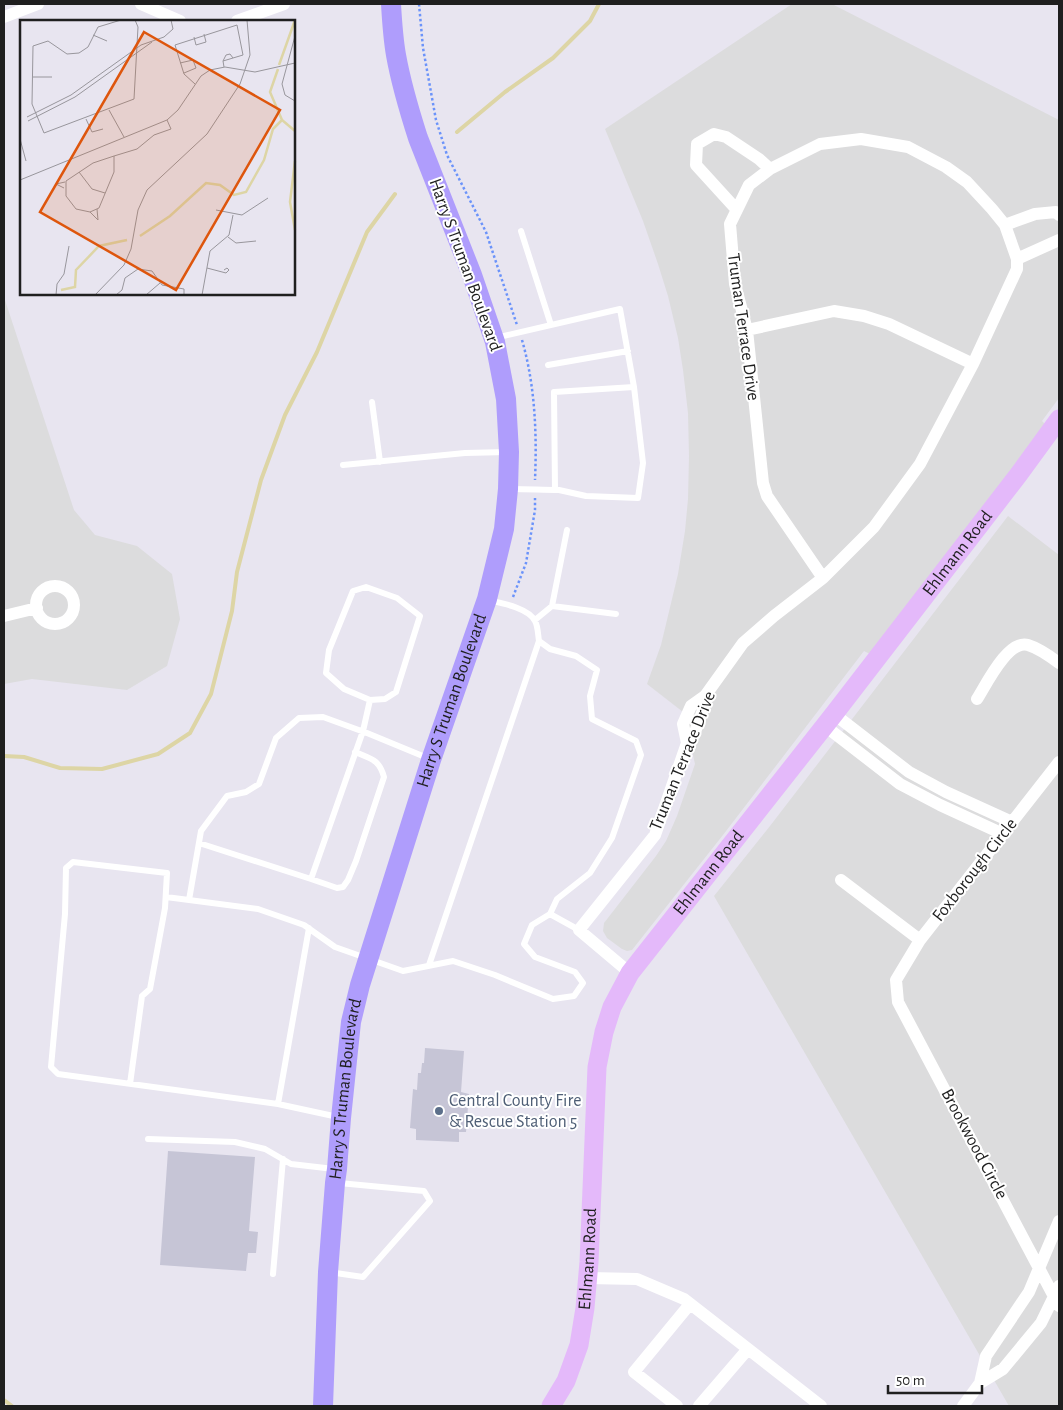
<svg xmlns="http://www.w3.org/2000/svg" width="1063" height="1410" font-family="'Alegreya Sans',sans-serif">
	<style>
		.residential { fill: #dcdcdd }
		.lines { fill: none; stroke-linecap: round; stroke-linejoin: round }
		.stream { stroke: #ddd5a5; stroke-width: 4 }
		.building { fill: #c6c5d6 }
		.path { stroke: #6b93fa; stroke-width: 2.5; stroke-dasharray: 2.5 2.5; stroke-linecap: butt }
		.lane { stroke: #fff; stroke-width: 6 }
		.street { stroke: #fff; stroke-width: 12 }
		.secondary { stroke: #e4b9fa; stroke-width: 19 }
		.primary { stroke: #af9dfc; stroke-width: 20 }
		.service-dot { fill: #5c6f8a; stroke: #fff; stroke-width: 2 }
		.labels { text-anchor: middle; dominant-baseline: central; stroke-width: 4; stroke-linejoin: round; paint-order: stroke }
		.street-label { font-size: 18px; fill: #1f1f1f; stroke: #fff }
		.service-label { font-size: 18px; fill: #4e5e75; stroke: #fff; text-anchor: start }
		.inset-river { fill: none; stroke: #ddd5a5; stroke-width: 2.5 }
		.inset-road { fill: none; stroke: #98969c; stroke-width: 1 }
		.view { fill: #de560d; fill-opacity: 0.15; stroke: #de560d; stroke-width: 2.5 }
		.inset-edge { fill: none; stroke: #1f1f1f; stroke-width: 2.5 }
	</style>
	<rect width="100%" height="100%" fill="#e8e5f0"/>
	<path class="residential" d="M792,4h40l227,116v278l-17,23 4,4 -176,229 -6,-3 -141,184 -91,115 -5,1 -5,-2 -15,-11 -4,-7 1,-8 52,-67 10,-15 11,-25 18,-52 -12,-52 -36,-28 14,-39 17,-71 7,-43 3,-32 1,-43 -1,-43 -5,-43 -5,-32 -10,-42 -10,-32 -15,-43 -38,-92z
		M4,297l70,213 21,25 42,11 35,28 8,45 -13,47 -40,24 -95,-11 -28,5z
		M1008,516l51,39v851h-50l-295,-510 56,-70z"/>
	<g class="lines">
		<path class="stream" d="M457,132l48,-40 48,-34 37,-37 9,-17
			M4,756l20,1 36,11 42,1 56,-15 32,-21 21,-39 21,-83 5,-39 24,-92 24,-65 32,-63 50,-120 28,-38
			M4,1400l8,6"/>
	</g>
	<path class="building" d="M425,1048l39,3 -3,41 8,2 -3,38h-7v10l-43,-2v-11l-6,-1 3,-39 4,1 1,-17h3l1,-10h2z
		M168,1151l87,6 -6,74 9,1 -2,21h-8l-2,18 -86,-6z"/>
	<g class="lines">
		<path class="path" d="M419,4l4,44 13,72 11,35 39,77 31,93
			M522,340c13,45 15,93 13,140
			M513,597l13,-34 9,-53v-12"/>
		<path class="lane" d="M521,231l30,94
			M495,338l125,-29 14,78
			M548,365l80,-14
			M372,402l8,60
			M343,465l122,-12 42,-1
			M512,489c16,0 32,1 47,1l27,6 52,2 5,-35 -9,-76 -80,5 1,98
			M552,606l64,8
			M535,620l17,-14 15,-76
			M199,843l112,36 52,-148 7,-31 15,-1 11,-7 24,-76 -23,-18 -31,-11 -13,4 -24,59 -3,23 18,16 26,11
			M311,879l26,9 6,-1 5,-7 8,-19 28,-84c-5,-18 -13,-18 -29,-25
			M166,897l92,12 46,16 31,22 68,24 50,-10 42,14 58,24 21,-3 9,-13 -8,-11 -40,-15 -11,-13 8,-19 18,-11 7,-15 33,-26 22,-35 29,-83 -5,-14 -44,-22 -2,-23 7,-26 -21,-14 -26,-7 -11,-8c-1,-6 -1,-15 -4,-20 -6,-13 -34,-18 -47,-21
			M189,900l12,-69 26,-35 19,-4 13,-8 17,-46 23,-20 24,-1 44,16 63,26
			M550,914l29,16
			M429,965l110,-324
			M130,1084l12,-88 8,-7 15,-81 2,-35 -94,-11 -7,6 -1,46 -14,153 7,7 220,30 60,13
			M278,1104l31,-176
			M148,1139l87,3 30,7 26,15 43,5
			M329,1272l34,5 67,-76 -6,-10 -85,-8
			M273,1274l10,-115"/>
		<path class="street" d="M141,4l39,17
			M4,17l34,-13
			M237,21l47,-17
			M861,139l47,8 38,20 21,15 25,27 13,16 12,34v10l-44,95 -53,100 -46,63 -51,51 -56,-82 -4,-13 -16,-153 -12,-46 -5,-60 19,-39 21,-16 50,-25z
			M737,210l-41,-45 1,-21 17,-10 12,3 33,22 11,10
			M1005,225l30,-11 21,-2 3,3
			M1017,259l42,-19
			M747,330l87,-19 30,5 25,8 84,40
			M36 605a19 19 0 1 1 38 0a19 19 0 1 1-38 0Z
			M4,616l33,-8
			M977,699c9,-14 31,-60 51,-54 10,3 23,12 31,18
			M834,714l75,58 37,20 66,30
			M825,726l75,58 40,21 63,29
			M687,743l-4,-19 8,-18 14,-10
			M1059,762l-139,178 -24,40 2,22 161,304
			M841,880l79,60
			M630,973l-51,-43 76,-95 32,-92 8,-11 8,-22 2,-14 38,-53 31,-27 49,-38
			M588,1278l49,1 47,20 137,107
			M980,1383l6,-27 43,-64 30,-71
			M677,1406l-43,-34 56,-68
			M699,1406l49,-57
			M963,1406l17,-23 23,-14 38,-46 18,-37"/>
		<path class="secondary" id="s1" d="M551,1406l15,-25 13,-36 6,-37 4,-46 8,-195 7,-35 8,-25 18,-34 204,-259 185,-240 40,-55"/>
		<path class="primary" id="s2" d="M323,1406l5,-134 7,-89 2,-14 4,-51 10,-96 9,-37 71,-225 56,-161 17,-70 4,-40 1,-37 -3,-53 -11,-57 -23,-67 -54,-137c-9,-28 -17,-55 -22,-83 -3,-17 -4,-34 -5,-51"/>
	</g>
	<circle class="service-dot" cx="439" cy="1111" r="5"/>
	<g class="labels">
		<g class="street-label">
			<text transform="translate(465 265) rotate(70)">Harry S Truman Boulevard</text>
			<text transform="translate(743 327) rotate(82)">Truman Terrace Drive</text>
			<text stroke="none"><textPath href="#s1" startOffset="979">Ehlmann Road</textPath></text>
			<text stroke="none"><textPath href="#s2" startOffset="722">Harry S Truman Boulevard</textPath></text>
			<text transform="translate(683 761) rotate(-68)">Truman Terrace Drive</text>
			<text transform="translate(975 870) rotate(-52)">Foxborough Circle</text>
			<text stroke="none"><textPath href="#s1" startOffset="574">Ehlmann Road</textPath></text>
			<text stroke="none"><textPath href="#s2" startOffset="318">Harry S Truman Boulevard</textPath></text>
			<text transform="translate(974 1144) rotate(62)">Brookwood Circle</text>
			<text stroke="none"><textPath href="#s1" startOffset="154">Ehlmann Road</textPath></text>
		</g>
		<g class="service-label">
			<text x="449" y="1101">Central County Fire<tspan x="449" dy="21">&amp; Rescue Station 5</tspan></text>
		</g>
	</g>
	<g transform="translate(20 20)">
		<rect width="275" height="275" fill="#e8e5f0"/>
		<path class="inset-river" d="M259,45l16,-45M258,49l-8,23 12,28 13,11M275,141l-5,41 5,28M120,216l30,-20 36,-33 14,2 14,10 12,-3 18,-32 9,-31 9,-9M41,270l14,-3 1,-17 23,-24 28,-6"/>
		<path class="inset-road" d="M101,0l-23,7 -10,20 -9,6 -12,1 -19,-13 -15,5 -1,58 12,29 90,-34 4,-72 -3,-7M73,15l14,6M275,16l-13,48 3,11 10,6M174,17l2,8 10,-3 -2,-8M203,41l3,-6 4,-1 3,4M160,43l13,-3 3,8 -12,5M13,57h19M175,64l-11,-10 -9,-29 62,-20 6,30 -20,6 1,6M89,90l15,27M7,97l44,-22 70,-50 23,-8 9,-8 -2,-9M66,99l6,13 11,-3M8,101l47,-24 77,-55M0,119l6,22M94,136v16l-15,36 -9,4 -14,-3 -10,-13v-15l27,-18zM94,136l23,-7 17,-14 17,-6 -4,-9M59,152l13,17 13,4M0,160l147,-60 11,-10 23,-34 9,-6 15,-3 30,5 40,-9M44,168l-8,-4 9,-2M196,190l26,5 26,-17M70,192l8,8 -1,-11M208,217l8,6 20,-2M187,248l19,5 3,-3 -2,-2 -3,2M36,275l1,-11 7,-10 5,-28M75,275l29,-30 7,-16 7,-39 9,-20 60,-56 33,-50 10,-29 -3,-35M96,275l6,-5 3,-12 13,-9 14,2 10,14 22,4v6M126,275l14,-12M182,275l8,-44 19,-16 4,-20"/>
		<path class="view" d="M124,12l136,78 -104,180 -136,-78z"/>
		<rect width="275" height="275" class="inset-edge"/>
	</g>
	<rect width="1063" height="1410" fill="none" stroke="#1f1f1f" stroke-width="10"/>
	<path d="M888 1385v8h94v-8" fill="none" stroke="#1f1f1f" stroke-width="2.5"/>
	<text x="896" y="1385" font-size="15" fill="#1f1f1f" stroke="#ffffff" stroke-width="4" paint-order="stroke">50 m</text>
</svg>
